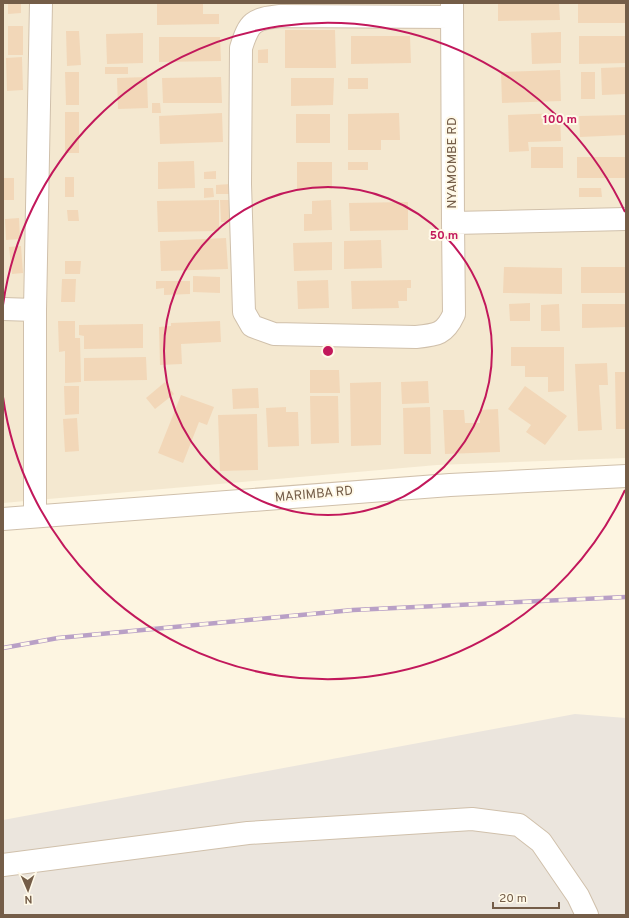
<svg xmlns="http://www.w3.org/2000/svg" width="629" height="918" font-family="Overpass,sans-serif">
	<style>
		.residential { fill: #f4e8d0 }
		.industrial { fill: #ebe5dd }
		.building { fill: #f2d7b8 }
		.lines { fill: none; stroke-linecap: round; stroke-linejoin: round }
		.minor-casing { stroke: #d0c0ab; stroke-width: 24 }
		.tertiary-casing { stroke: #d0c0ab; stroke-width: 24 }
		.minor { stroke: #fff; stroke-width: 22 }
		.tertiary { stroke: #fff; stroke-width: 22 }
		.rail-casing { stroke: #b9a0c6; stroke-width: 4.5 }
		.rail { stroke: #fff9e8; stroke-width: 3; stroke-dasharray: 9; stroke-linecap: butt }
		.ring { fill: none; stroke: #c2185b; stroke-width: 2 }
		.labels { text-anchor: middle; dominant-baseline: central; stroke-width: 4; stroke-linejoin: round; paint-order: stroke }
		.street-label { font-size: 13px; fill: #745d48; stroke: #fff9e8 }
		.centre { fill: #c2185b; stroke: #fff9e8; stroke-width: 2 }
		.ring-label { font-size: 12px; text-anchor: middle; font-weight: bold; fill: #c2185b; stroke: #fff9e8; stroke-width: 4; stroke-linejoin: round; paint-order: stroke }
	</style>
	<rect width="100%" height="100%" fill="#fdf5e1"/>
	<path class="residential" d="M3,3h623v455l-189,7 -434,38z"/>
	<path class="industrial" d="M575,714l51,4v197h-623v-95z"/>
	<path class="building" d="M8,3h13v10l-13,1z
		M157,3h46v11h16v10l-62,1z
		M498,3h61l1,17 -62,1z
		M578,3h48v20h-48z
		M8,26h15v29h-15z
		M285,30h50l1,38h-51z
		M66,31h13l2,34 -14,1z
		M561,32v31l-29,1 -1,-31z
		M143,33v30l-36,1 -1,-30z
		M351,36h59l1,27 -60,1z
		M579,36h47v27l-47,1z
		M159,37h61l1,24 -62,1z
		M268,49v14h-10v-13z
		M22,57l1,33 -16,1 -1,-33z
		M105,67h23v7h-23z
		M626,67v27l-24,1 -1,-27z
		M560,70l1,31 -59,2 -1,-31z
		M65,72h14v33h-13z
		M581,72h14v27h-14z
		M147,77l1,31 -30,1 -1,-31z
		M221,77l1,26h-59l-1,-25z
		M291,78h43l-1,27 -42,1z
		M348,78h20v11h-20z
		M152,103h8l1,10h-9z
		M65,112h14v41h-14z
		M222,113l1,29 -63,2 -1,-28z
		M399,113l1,27h-19v10h-33v-36z
		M560,113l1,28 -33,1 1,9 -20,1 -1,-37z
		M296,114h34v29h-34z
		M626,115v20l-46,2 -1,-21z
		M531,147h32v21h-32z
		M577,157h49v21h-49z
		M194,161l1,27 -37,1v-27z
		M297,162h35v27h-35z
		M348,162h20v8h-20z
		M216,171v8h-12v-7z
		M65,177h9v20h-9z
		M3,178h11v22h-11z
		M230,184v10h-14v-9z
		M204,188h9l1,9 -10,1z
		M579,188h22l1,9h-23z
		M219,200v31l-61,1 -1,-31z
		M220,200h11l1,22h-11z
		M331,200l1,30 -28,1v-17h8v-13z
		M408,202v28l-58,1 -1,-28z
		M67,210h11l1,11h-11z
		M19,218l1,21 -14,1 -1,-21z
		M226,238l2,31 -67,2 -1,-30z
		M381,240l1,28 -38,1v-28z
		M332,242v28l-38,1 -1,-28z
		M21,246l2,27 -11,1 -3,-27z
		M65,261h16l-1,13h-15z
		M504,267l58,1v26l-59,-1z
		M581,267h45v26h-45z
		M193,276l27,1v16l-27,-1z
		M62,279h14l-1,23h-14z
		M328,280l1,28 -31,1 -1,-28z
		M411,280v8h-4v13h-9l1,7 -47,1 -1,-28z
		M156,281h34v13l-26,1v-7l-8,1z
		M530,303v18h-20l-1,-17z
		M559,304l1,27h-19v-26z
		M582,304h44v23l-44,1z
		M58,321h17v17h5l1,44 -16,1v-32l-6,1z
		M220,321l1,21 -40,2 1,20 -22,1 -1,-38 12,-1v-3z
		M143,324v24l-59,1v-13l-5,-1v-10z
		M511,347h53v44l-16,1v-15h-23v-11h-14z
		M146,357l1,23 -63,1v-23z
		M607,363l1,22h-9l3,45 -24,1 -3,-67z
		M310,370h29l1,23h-30z
		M615,372h11v57h-10z
		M428,381l1,22 -27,1 -1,-22z
		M165,382l9,12 -19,15 -9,-11z
		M381,382v63l-30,1 -1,-63z
		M64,386h15v28l-14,1z
		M525,386l42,30 -22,29 -19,-13 5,-7 -23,-16z
		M258,388l1,20 -26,1 -1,-20z
		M181,395l33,12 -7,18 -8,-3 -16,41 -25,-10z
		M310,396h28l1,47 -28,1z
		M286,407v5h12l1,34 -31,1 -2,-39z
		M430,407l1,47h-27l-1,-46z
		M498,409l2,43 -55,2 -2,-44h21l1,13h15v-13z
		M257,414l1,56 -38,1 -2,-56z
		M77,418l2,33 -14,1 -2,-33z"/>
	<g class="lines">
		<g class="minor-casing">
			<path id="minor" d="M452,3l1,220 173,-4
				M451,17l-171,-1c-27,3 -31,6 -39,32l-1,136 4,128 8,14 22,8 142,3c21,-2 29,-3 38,-23l-1,-91
				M3,309l32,1
				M35,515v-205l6,-307
				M3,865l245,-32 224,-14 47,6 22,17 37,54 9,19"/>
		</g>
		<g class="tertiary-casing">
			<path id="tertiary" d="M3,519l447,-34 176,-9"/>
		</g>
		<use href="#minor" class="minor"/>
		<use href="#tertiary" class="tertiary"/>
		<g class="rail-casing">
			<path id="rail" d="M3,648l55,-10 295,-28 273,-13"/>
		</g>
		<use href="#rail" class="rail"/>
	</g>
	<g class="ring">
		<circle cx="328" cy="351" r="164"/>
		<path d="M625 490A328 328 0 0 1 3 397M3 305A328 328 0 0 1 625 212"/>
	</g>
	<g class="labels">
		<g class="street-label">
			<text transform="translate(453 163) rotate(-90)">NYAMOMBE RD</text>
			<text transform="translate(314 495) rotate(-5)">MARIMBA RD</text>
		</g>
	</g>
	<circle cx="328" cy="351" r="6" class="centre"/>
	<g class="ring-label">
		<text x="560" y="123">100 m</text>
		<text x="444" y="239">50 m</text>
	</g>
	<rect width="629" height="918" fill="none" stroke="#745d48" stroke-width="8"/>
	<g transform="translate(28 890) rotate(178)" stroke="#fff9e8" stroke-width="3" paint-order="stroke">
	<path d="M0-3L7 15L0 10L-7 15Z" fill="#745d48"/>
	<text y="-6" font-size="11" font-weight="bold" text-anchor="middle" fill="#745d48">N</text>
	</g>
	<path d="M493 902v6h66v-6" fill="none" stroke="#745d48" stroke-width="2"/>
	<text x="499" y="902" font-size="12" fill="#745d48" stroke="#fff9e8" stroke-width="3" paint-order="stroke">20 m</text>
</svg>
